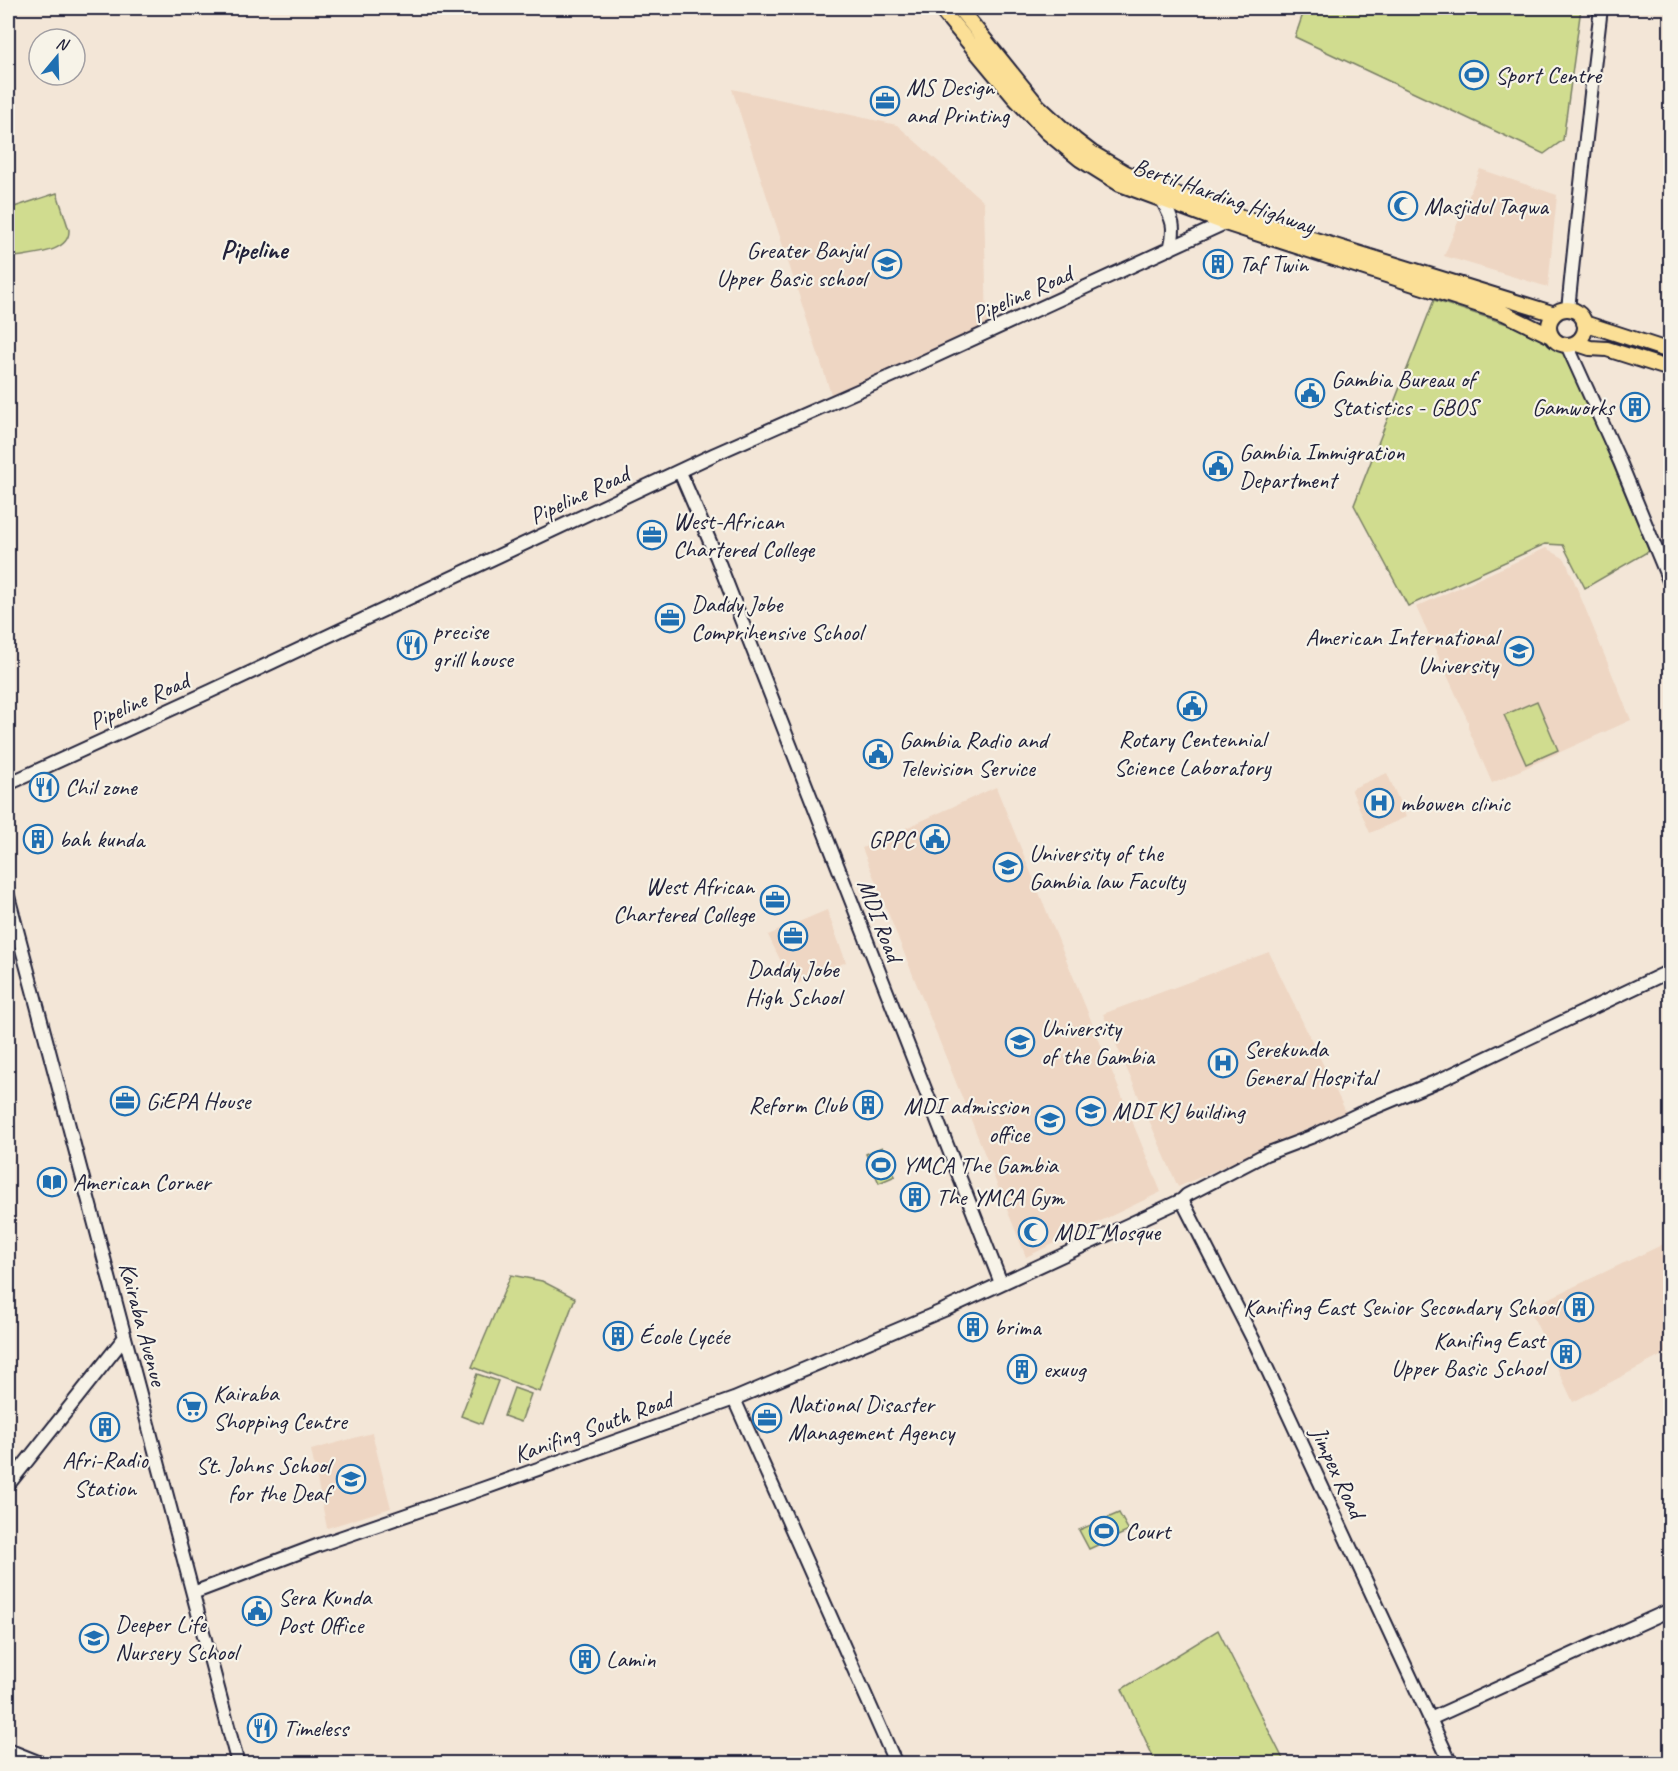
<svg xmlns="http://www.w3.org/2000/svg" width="1678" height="1771" font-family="Caveat,sans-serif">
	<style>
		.built { fill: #eed6c3 }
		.green { fill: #d0dc8f; stroke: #797f65; stroke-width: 1.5 }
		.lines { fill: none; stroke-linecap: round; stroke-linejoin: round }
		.secondary-casing { stroke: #22223b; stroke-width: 16 }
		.primary-casing { stroke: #22223b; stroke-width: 18 }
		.secondary { stroke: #f7f3e8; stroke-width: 12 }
		.primary { stroke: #fbdf96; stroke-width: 14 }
		.labels { text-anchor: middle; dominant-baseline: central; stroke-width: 4.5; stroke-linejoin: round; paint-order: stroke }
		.poi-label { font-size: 24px; fill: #22223b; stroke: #f7f3e8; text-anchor: start }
		.street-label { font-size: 24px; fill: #22223b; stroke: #f7f3e8 }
		.neighbourhood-label { font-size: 26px; font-weight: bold; fill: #22223b; stroke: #f7f3e8 }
	</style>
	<rect width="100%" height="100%" fill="#f3e6d7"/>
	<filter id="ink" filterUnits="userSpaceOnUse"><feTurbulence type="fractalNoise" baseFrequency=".0167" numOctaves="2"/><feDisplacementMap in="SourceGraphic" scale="12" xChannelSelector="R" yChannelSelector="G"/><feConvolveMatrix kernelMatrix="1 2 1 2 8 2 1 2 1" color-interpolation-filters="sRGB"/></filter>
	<g filter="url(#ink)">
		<path class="built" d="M732,89l165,36 87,77 3,125 -155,70z
			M1480,169l77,26 -9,92 -104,-31z
			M1546,548l19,11 66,161 -139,63 -24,-55v-7l-52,-114z
			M1387,773l19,44 -36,16 -19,-44z
			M996,787l165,405 -135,65 -164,-409z
			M827,910l19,52 -53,24 -25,-51z
			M1269,952l77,160 -168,75 -75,-173z
			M1670,1241v110l-97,51 -44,-94z
			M372,1433l19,75 -64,20 -16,-78z"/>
		<path class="green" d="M1305,8h276l-18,132 -19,14 -249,-117z
			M57,193l12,37c1,23 -38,24 -54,27l-7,-48z
			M1434,300l128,42 87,209 -64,37 -22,-43 -18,-1 -137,62 -54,-101z
			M1537,701l21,49 -32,14 -22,-49z
			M882,1147l13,29 -16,7 -13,-29z
			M511,1275l31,6 33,17 -35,94 -68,-25z
			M477,1374l21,7 -16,43 -21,-8z
			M514,1388l17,6 -10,28 -17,-6z
			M1119,1513l10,18 -40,18 -10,-19z
			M1218,1630l67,133h-129l-34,-74z"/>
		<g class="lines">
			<g class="secondary-casing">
				<path id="secondary" d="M1162,200c11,20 14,27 8,49
					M1568,310c10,-101 21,-202 33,-302
					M1567,345l53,117 50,121
					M680,472l37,86 284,725
					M8,784l203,-93 504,-237 188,-83 322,-148
					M8,896l230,868
					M1182,1200l74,145 195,419
					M734,1399l162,365
					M8,1485l117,-148
					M193,1593l126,-48 163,-56 252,-90 210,-89 238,-110 5,-5 79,-41 45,-17 48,-23 81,-34 230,-109
					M1430,1719l240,-109
					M8,1750l35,14"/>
			</g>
			<g class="primary-casing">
				<path id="primary" d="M940,8l74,89 33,35 33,27 40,25 105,39 279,90 47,23
					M959,8l79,98 37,34 17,13 34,20 44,19 71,25 314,97
					M1549 327a18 18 0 1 1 36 0a18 18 0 1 1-36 0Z
					M1584,323l86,28
					M1575,343l15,5 17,1 63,20"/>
			</g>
			<use href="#secondary" class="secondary"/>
			<use href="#primary" class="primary"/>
		</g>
	</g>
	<defs>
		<g id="stadium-ring" transform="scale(1.5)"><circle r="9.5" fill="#f7f3e8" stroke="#1f6fb2" stroke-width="1.5"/><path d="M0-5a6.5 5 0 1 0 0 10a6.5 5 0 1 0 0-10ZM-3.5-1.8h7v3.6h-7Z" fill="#1f6fb2"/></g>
		<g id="office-ring" transform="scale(1.5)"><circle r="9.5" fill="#f7f3e8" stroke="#1f6fb2" stroke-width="1.5"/><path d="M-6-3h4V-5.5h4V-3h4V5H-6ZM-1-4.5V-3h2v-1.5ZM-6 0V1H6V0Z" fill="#1f6fb2"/></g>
		<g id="mosque-ring" transform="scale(1.5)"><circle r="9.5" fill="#f7f3e8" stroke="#1f6fb2" stroke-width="1.5"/><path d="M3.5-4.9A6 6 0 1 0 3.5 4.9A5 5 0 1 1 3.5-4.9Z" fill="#1f6fb2"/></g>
		<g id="school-ring" transform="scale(1.5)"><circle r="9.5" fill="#f7f3e8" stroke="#1f6fb2" stroke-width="1.5"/><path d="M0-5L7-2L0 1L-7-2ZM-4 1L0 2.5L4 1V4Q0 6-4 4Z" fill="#1f6fb2"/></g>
		<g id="building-ring" transform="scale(1.5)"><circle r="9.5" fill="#f7f3e8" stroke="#1f6fb2" stroke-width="1.5"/><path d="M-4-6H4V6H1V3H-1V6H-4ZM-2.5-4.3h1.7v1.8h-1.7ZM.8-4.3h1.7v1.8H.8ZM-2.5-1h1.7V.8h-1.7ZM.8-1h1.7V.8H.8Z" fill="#1f6fb2"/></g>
		<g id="civic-ring" transform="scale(1.5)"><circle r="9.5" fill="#f7f3e8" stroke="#1f6fb2" stroke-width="1.5"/><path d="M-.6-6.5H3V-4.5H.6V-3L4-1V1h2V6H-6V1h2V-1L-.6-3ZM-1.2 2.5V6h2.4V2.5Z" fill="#1f6fb2"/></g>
		<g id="restaurant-ring" transform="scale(1.5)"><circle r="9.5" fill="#f7f3e8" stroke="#1f6fb2" stroke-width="1.5"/><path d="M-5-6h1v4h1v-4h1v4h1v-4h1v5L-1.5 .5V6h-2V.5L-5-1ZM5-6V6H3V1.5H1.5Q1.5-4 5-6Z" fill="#1f6fb2"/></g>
		<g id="university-ring" transform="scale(1.5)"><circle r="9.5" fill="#f7f3e8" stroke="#1f6fb2" stroke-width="1.5"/><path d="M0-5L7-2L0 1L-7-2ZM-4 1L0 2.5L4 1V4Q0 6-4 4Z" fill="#1f6fb2"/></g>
		<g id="hospital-ring" transform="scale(1.5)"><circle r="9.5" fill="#f7f3e8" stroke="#1f6fb2" stroke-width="1.5"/><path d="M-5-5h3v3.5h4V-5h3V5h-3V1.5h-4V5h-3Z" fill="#1f6fb2"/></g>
		<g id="library-ring" transform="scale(1.5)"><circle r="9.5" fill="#f7f3e8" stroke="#1f6fb2" stroke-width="1.5"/><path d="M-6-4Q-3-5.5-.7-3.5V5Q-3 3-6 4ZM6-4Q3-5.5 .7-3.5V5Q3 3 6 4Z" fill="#1f6fb2"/></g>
		<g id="supermarket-ring" transform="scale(1.5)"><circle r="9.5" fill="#f7f3e8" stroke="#1f6fb2" stroke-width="1.5"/><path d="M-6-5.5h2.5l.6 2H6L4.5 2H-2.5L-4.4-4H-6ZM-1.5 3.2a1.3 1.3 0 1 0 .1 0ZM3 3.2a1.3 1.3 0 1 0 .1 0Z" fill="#1f6fb2"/></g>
	</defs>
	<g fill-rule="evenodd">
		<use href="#stadium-ring" x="1474" y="75"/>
		<use href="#office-ring" x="885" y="101"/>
		<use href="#mosque-ring" x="1403" y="206"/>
		<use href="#school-ring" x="887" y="264"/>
		<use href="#building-ring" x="1218" y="264"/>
		<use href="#civic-ring" x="1310" y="393"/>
		<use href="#building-ring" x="1635" y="407"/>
		<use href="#civic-ring" x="1218" y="466"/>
		<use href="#office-ring" x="652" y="535"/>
		<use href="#office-ring" x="670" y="618"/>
		<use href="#restaurant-ring" x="412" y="645"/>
		<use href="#university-ring" x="1519" y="651"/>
		<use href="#civic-ring" x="1192" y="706"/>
		<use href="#civic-ring" x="878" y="754"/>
		<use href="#restaurant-ring" x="44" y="787"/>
		<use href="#hospital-ring" x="1379" y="803"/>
		<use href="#building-ring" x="38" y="839"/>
		<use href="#civic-ring" x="935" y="839"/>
		<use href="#university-ring" x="1008" y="867"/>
		<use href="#office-ring" x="775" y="900"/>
		<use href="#office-ring" x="793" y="936"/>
		<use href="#university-ring" x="1020" y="1042"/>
		<use href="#hospital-ring" x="1223" y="1063"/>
		<use href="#office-ring" x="125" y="1101"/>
		<use href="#building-ring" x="868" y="1105"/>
		<use href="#university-ring" x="1091" y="1111"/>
		<use href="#university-ring" x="1050" y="1120"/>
		<use href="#stadium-ring" x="881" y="1165"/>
		<use href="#library-ring" x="52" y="1182"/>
		<use href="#building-ring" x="915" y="1197"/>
		<use href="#mosque-ring" x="1033" y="1232"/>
		<use href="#building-ring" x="1579" y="1307"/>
		<use href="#building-ring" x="973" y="1327"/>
		<use href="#building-ring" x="618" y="1336"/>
		<use href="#building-ring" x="1566" y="1354"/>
		<use href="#building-ring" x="1022" y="1369"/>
		<use href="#supermarket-ring" x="192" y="1407"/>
		<use href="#office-ring" x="767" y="1418"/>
		<use href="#building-ring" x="105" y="1427"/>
		<use href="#school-ring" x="351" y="1479"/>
		<use href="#stadium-ring" x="1104" y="1531"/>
		<use href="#civic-ring" x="257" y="1611"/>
		<use href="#school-ring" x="94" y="1638"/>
		<use href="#building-ring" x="585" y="1659"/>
		<use href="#restaurant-ring" x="262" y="1728"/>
	</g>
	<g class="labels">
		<g class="poi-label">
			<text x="1495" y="75">Sport Centre</text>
			<text x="906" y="87">MS Design<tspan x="906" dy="28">and Printing</tspan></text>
			<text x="1424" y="206">Masjidul Taqwa</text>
			<text x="866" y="250" text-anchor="end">Greater Banjul<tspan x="866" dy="28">Upper Basic school</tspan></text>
			<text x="1239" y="264">Taf Twin</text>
			<text x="1331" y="379">Gambia Bureau of<tspan x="1331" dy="28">Statistics - GBOS</tspan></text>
			<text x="1614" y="407" text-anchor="end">Gamworks</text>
			<text x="1239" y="452">Gambia Immigration<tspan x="1239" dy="28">Department</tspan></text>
			<text x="673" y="521">West-African<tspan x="673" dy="28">Chartered College</tspan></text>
			<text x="691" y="604">Daddy Jobe<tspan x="691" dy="28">Comprihensive School</tspan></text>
			<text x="433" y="631">precise<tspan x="433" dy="28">grill house</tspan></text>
			<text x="1498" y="637" text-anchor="end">American International<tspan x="1498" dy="28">University</tspan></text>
			<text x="1192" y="739" text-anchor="middle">Rotary Centennial<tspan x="1192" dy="28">Science Laboratory</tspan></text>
			<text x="899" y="740">Gambia Radio and<tspan x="899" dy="28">Television Service</tspan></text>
			<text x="65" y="787">Chil zone</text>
			<text x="1400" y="803">mbowen clinic</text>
			<text x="59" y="839">bah kunda</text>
			<text x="914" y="839" text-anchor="end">GPPC</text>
			<text x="1029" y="853">University of the<tspan x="1029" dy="28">Gambia law Faculty</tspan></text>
			<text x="754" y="886" text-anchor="end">West African<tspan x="754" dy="28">Chartered College</tspan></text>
			<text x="793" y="969" text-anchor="middle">Daddy Jobe<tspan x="793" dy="28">High School</tspan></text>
			<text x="1041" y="1028">University<tspan x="1041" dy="28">of the Gambia</tspan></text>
			<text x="1244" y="1049">Serekunda<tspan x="1244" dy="28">General Hospital</tspan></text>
			<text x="146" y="1101">GiEPA House</text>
			<text x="847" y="1105" text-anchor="end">Reform Club</text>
			<text x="1029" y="1106" text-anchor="end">MDI admission<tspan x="1029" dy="28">office</tspan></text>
			<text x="1112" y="1111">MDI KJ building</text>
			<text x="902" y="1165">YMCA The Gambia</text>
			<text x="73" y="1182">American Corner</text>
			<text x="936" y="1197">The YMCA Gym</text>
			<text x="1054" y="1232">MDI Mosque</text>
			<text x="1558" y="1307" text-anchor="end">Kanifing East Senior Secondary School</text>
			<text x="994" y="1327">brima</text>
			<text x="639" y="1336">École Lycée</text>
			<text x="1545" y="1340" text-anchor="end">Kanifing East<tspan x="1545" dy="28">Upper Basic School</tspan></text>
			<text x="1043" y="1369">exuug</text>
			<text x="213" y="1393">Kairaba<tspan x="213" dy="28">Shopping Centre</tspan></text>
			<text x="788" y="1404">National Disaster<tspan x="788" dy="28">Management Agency</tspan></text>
			<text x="105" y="1460" text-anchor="middle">Afri-Radio<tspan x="105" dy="28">Station</tspan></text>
			<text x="330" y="1465" text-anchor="end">St. Johns School<tspan x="330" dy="28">for the Deaf</tspan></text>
			<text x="1125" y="1531">Court</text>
			<text x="278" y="1597">Sera Kunda<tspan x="278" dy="28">Post Office</tspan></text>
			<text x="115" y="1624">Deeper Life<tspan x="115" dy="28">Nursery School</tspan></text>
			<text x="606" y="1659">Lamin</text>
			<text x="283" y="1728">Timeless</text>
		</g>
		<g class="street-label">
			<text transform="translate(1224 196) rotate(19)">Bertil Harding Highway</text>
			<text transform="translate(1022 294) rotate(-24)">Pipeline Road</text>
			<text transform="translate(579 495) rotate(-25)">Pipeline Road</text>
			<text transform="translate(139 701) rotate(-24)">Pipeline Road</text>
			<text transform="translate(880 920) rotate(69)">MDI Road</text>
			<text transform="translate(143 1324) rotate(75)">Kairaba Avenue</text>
			<text transform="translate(593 1427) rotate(-20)">Kanifing South Road</text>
			<text transform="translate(1338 1472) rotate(65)">Jimpex Road</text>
		</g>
		<g class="neighbourhood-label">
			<text x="254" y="249">Pipeline</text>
		</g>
	</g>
	<rect width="1678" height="1771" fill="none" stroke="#f7f3e8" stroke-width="30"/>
	<rect x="15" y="15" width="1648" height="1741" fill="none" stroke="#22223b" stroke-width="2" filter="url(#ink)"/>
	<g transform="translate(57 57) rotate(19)"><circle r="28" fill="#f7f3e8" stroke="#a29fa3" stroke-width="1.5"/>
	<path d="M0-4.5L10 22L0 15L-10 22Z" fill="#1f6fb2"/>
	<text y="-9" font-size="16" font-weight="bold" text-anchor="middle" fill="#22223b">N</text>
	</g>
</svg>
